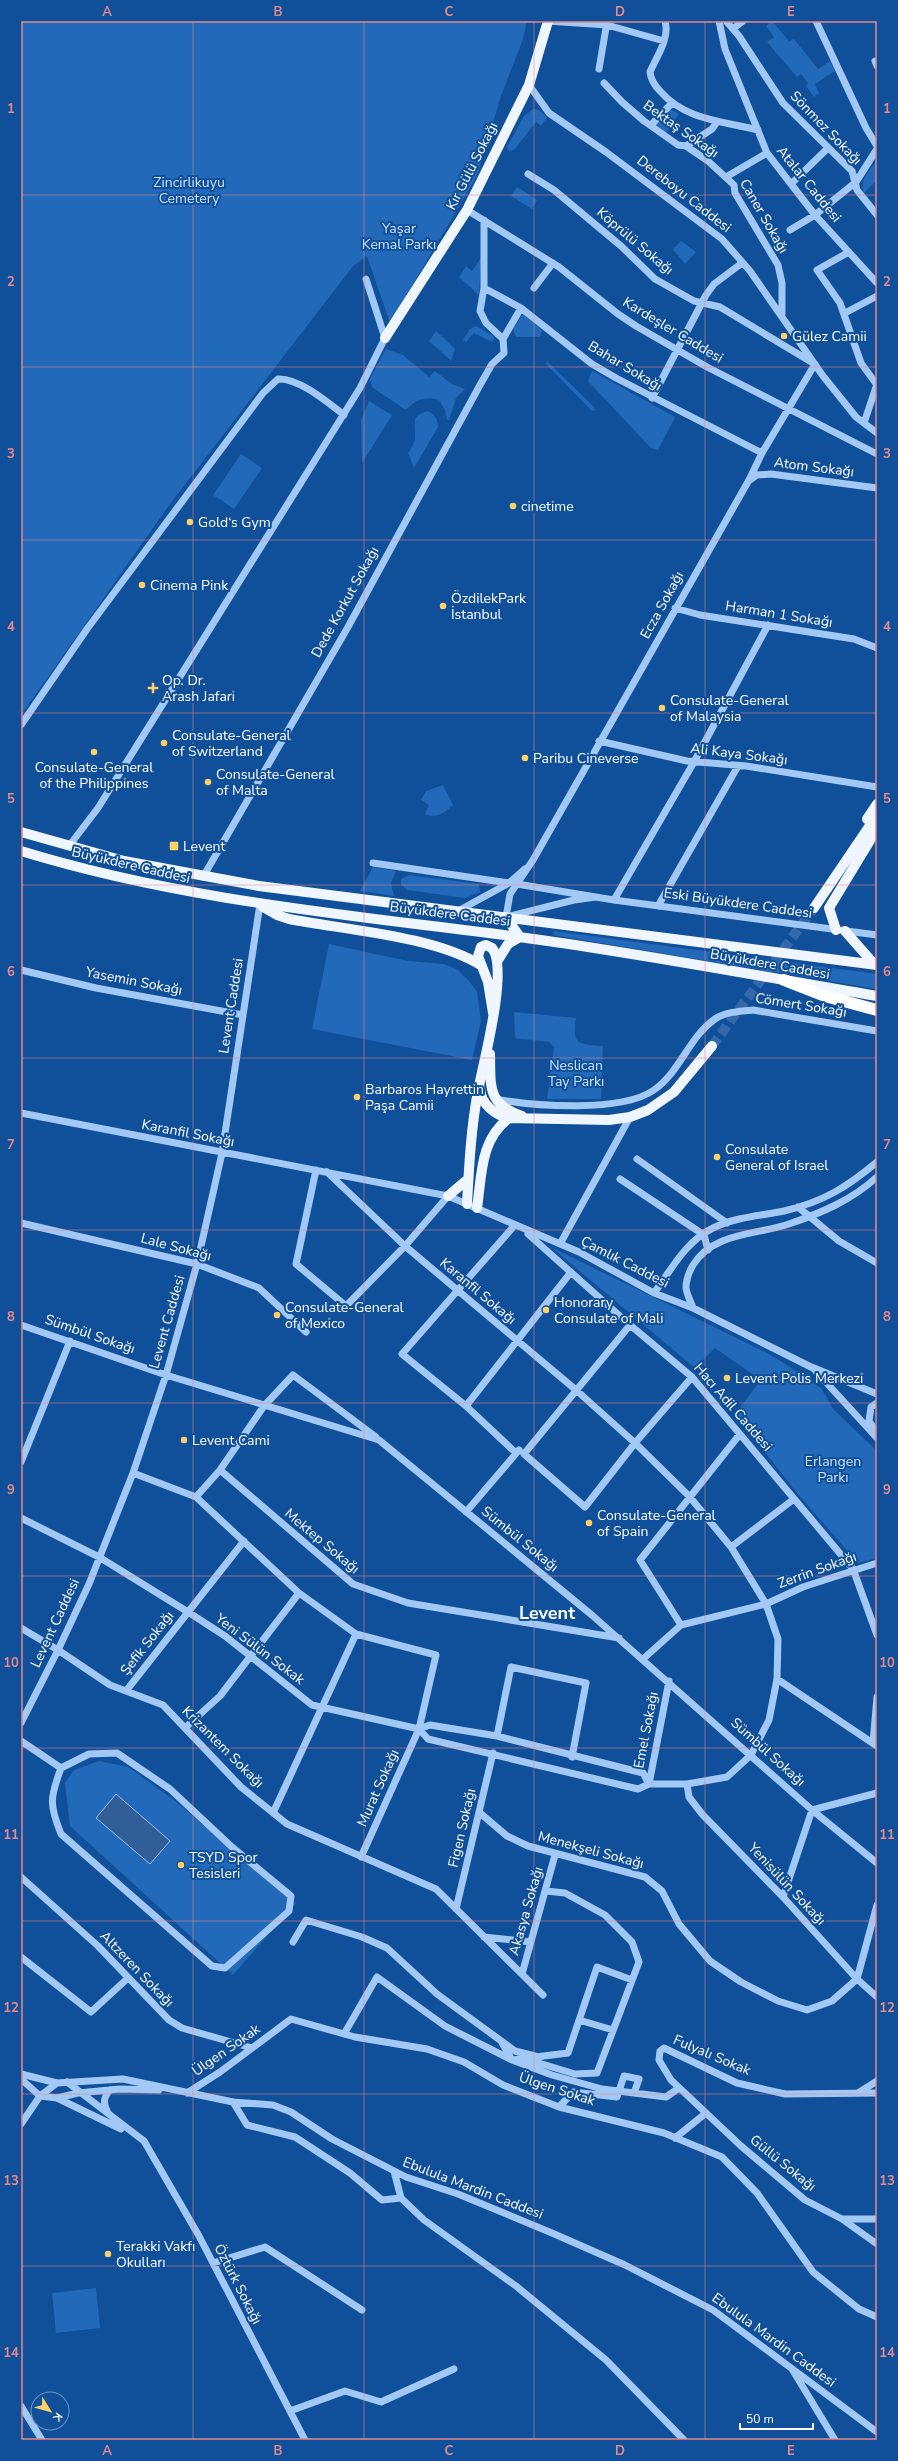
<svg xmlns="http://www.w3.org/2000/svg" width="898" height="2461" font-family="'Nunito Sans',sans-serif">
	<style>
		.green { fill: #2269b9 }
		.water { fill: #315e96; stroke: #93c4f8 }
		.lines { fill: none; stroke-linecap: round; stroke-linejoin: round }
		.major-tunnel { stroke: #3469a9; stroke-width: 10; stroke-dasharray: 10 5; stroke-linecap: butt }
		.minor { stroke: #a2c9f5; stroke-width: 7 }
		.major { stroke: #f0f6ff; stroke-width: 10 }
		.highway { stroke: #fff; stroke-width: 12 }
		.grid { fill: none; stroke: #e88989; stroke-width: 1; stroke-opacity: 0.55 }
		.poi-dot { fill: #ffd066; stroke: #104f9a; stroke-width: 1.5 }
		.labels { text-anchor: middle; dominant-baseline: central; stroke-width: 4; stroke-linejoin: round; paint-order: stroke }
		.street-label { font-size: 14px; fill: #fff; stroke: #104f9a }
		.park-label { font-size: 14px; fill: #cbe3fe; stroke: #104f9a }
		.poi-label { font-size: 14px; fill: #fff; stroke: #104f9a; text-anchor: start }
		.district-label { font-size: 18px; font-weight: bold; fill: #fff; stroke: #104f9a }
		.neatline { fill: none; stroke: #e88989; stroke-width: 1.5 }
		.grid-label { font-size: 13px; text-anchor: middle; font-weight: bold; fill: #e88989 }
	</style>
	<rect width="100%" height="100%" fill="#104f9a"/>
	<path class="green" d="M21,21h506l-4,18 -22,57 -24,80 -87,147 -23,-67 -14,10 -183,238 -149,211z
		M772,21l17,20 5,-2 24,30 12,-8 5,10 -20,13 4,9 -5,4 -8,-11 2,-3 -7,-9 -4,3 -30,-35 7,-5 -8,-11z
		M533,109l6,1 8,7 -6,9 -5,-4 -22,28 -5,1 -2,-4 17,-31z
		M670,109l9,5 -13,19 -11,-8z
		M877,161v19l-13,13c-5,-13 5,-22 13,-32z
		M517,187l20,13 -5,9 -21,-13z
		M681,241l15,11 -11,12 -12,-15z
		M481,258l-2,37 -20,-18 7,-11 6,5z
		M523,314l19,16 -2,7h-24l-3,-8z
		M476,326l19,11 -3,5 -18,-9 -8,9 -3,-2 7,-11z
		M436,331l19,18 -4,12 -22,-20z
		M386,349l17,6 26,22 6,-6 17,13 13,5 -9,9 -7,22h-2l-2,-10 -6,-10c-13,-4 -23,-1 -32,9h-3l-32,-22 -2,-8z
		M547,361l47,46 1,3 -3,1 -3,-3 -43,-44z
		M592,371l83,46 -17,33 -7,-2 -63,-67z
		M369,401l23,14 -30,48 -1,-43z
		M428,411c7,4 10,8 10,16l-24,41 -6,-15c3,-4 6,-9 7,-14 1,-15 -6,-23 13,-28z
		M241,454l21,14 -28,41 -21,-14z
		M443,785l10,20c-9,8 -16,14 -28,9l4,-9 -8,-5 5,-9z
		M373,867l23,4 -5,12 3,13 -34,-5z
		M409,875l70,9 1,8 -15,6 -58,-8 -6,-6v-5z
		M554,931l323,43v15l-324,-54z
		M329,944l79,17 36,3 14,6 11,11 8,11 4,29 -9,39 -160,-31z
		M514,1012l62,6c-4,26 1,27 27,28l-2,53h-54l7,-52 -5,-5 -34,-4z
		M551,1247l216,106 17,10 37,25 12,21 44,42v107l-19,5 -61,-70 -62,-79 26,-34 -46,-32 -20,20z
		M99,1761l29,6 46,33 121,104 -62,71 -163,-149 -5,-43 9,-13z
		M96,2288l4,40 -44,5 -4,-40z"/>
	<path class="water" d="M116,1794l54,47 -20,23 -54,-46z"/>
	<g class="lines">
		<path class="major-tunnel" d="M712,1046l102,-138"/>
		<path class="minor" d="M548,21l59,4 57,16
			M665,21c5,17 -8,35 -15,51 1,8 4,13 10,19 25,29 62,30 98,39
			M719,21l6,28 42,104 48,62 62,68
			M726,21l13,15 44,67 69,68 5,19 20,25
			M816,21l50,107 11,18
			M734,28l9,-7
			M875,61l2,5
			M599,69l8,-47
			M604,83l18,19 22,19 34,24 8,1 22,15 26,24 1,8 43,72 4,18v31
			M529,85l20,28 57,39 116,87 28,32 73,105 33,41 21,16
			M652,124l19,-20
			M686,146l26,-17 5,-7
			M528,174l26,16 67,56 34,33 39,22 26,6 93,56
			M726,177l41,-24
			M792,183l36,-35
			M467,210l92,57 59,47 18,12 71,41 170,87
			M484,220v68l-4,23 6,12 17,16
			M790,230l25,-15 41,-33 21,-33
			M849,252l-32,18 23,33 21,60 16,22
			M484,288l37,20 71,56 24,14 146,75
			M534,288l19,-25
			M845,313l32,-17
			M652,398l54,-103 8,-11 28,-21
			M864,423l13,-39
			M750,480l7,-5 14,-1 106,14
			M675,608l25,7 154,24 23,9
			M21,725l66,-96 176,-236 15,-14c21,-1 49,23 66,36
			M599,741l88,20 59,5 131,21
			M69,846l29,-38 262,-420 25,-50 -19,-59
			M373,863l136,20
			M203,877l145,-250 132,-242 12,-21 12,-11 -1,-14 18,-31
			M517,884l97,16 263,35
			M596,897l-22,3 -68,17 4,-23 23,-34 216,-380 13,-27 53,-89
			M614,900l80,-138 74,-137
			M658,906l80,-140
			M458,911l51,-28 16,-14
			M21,970l75,18 147,27
			M495,1099c39,7 126,14 159,-9 26,-18 35,-53 61,-71 10,-7 26,-8 38,-9l124,21
			M21,1113l427,83 131,56 75,41 39,15 120,60 64,70
			M637,1159l90,64
			M316,1170l-20,94 50,42 59,-60 43,-50
			M327,1172l78,74 171,144 59,53 54,53 42,51 35,57 12,35 -1,40 -8,41 -18,35 -24,22 -40,7h-38l-11,5 -210,-50 -9,-10
			M620,1179l84,56 4,15
			M798,1207l41,34 38,22
			M21,1223l176,41 62,24 47,44
			M514,1226l-112,128 64,52 50,47
			M528,1234l102,91 62,52 161,192 24,66
			M560,1244l70,-127
			M654,1293c17,-23 32,-52 59,-65 23,-11 46,-12 71,-17 39,-9 63,-24 93,-49
			M693,1308c-2,-6 -6,-13 -7,-20 0,-9 3,-16 7,-23 20,-33 64,-30 96,-41 32,-11 63,-24 88,-47
			M21,1325l145,50 213,65 214,176 219,194 65,53
			M630,1325l-106,129 61,53 50,-64 57,-66
			M814,1368l63,26
			M466,1406l105,-134
			M876,1432l-7,-11 2,-14 6,-4
			M21,1462l49,-121
			M220,1470l133,114 55,19 211,35
			M133,1473l63,24 24,-27 44,-64 29,-31 83,62
			M466,1512l53,-62
			M21,1518l78,39 89,55 37,24 87,69 107,24
			M731,1547l63,-48
			M299,1593l57,41
			M681,1625l-41,-65 100,-126
			M21,1628l37,22 52,35 53,20 78,82 46,37 149,65 107,106
			M643,1659l38,-34 85,-21 37,-17 74,-24
			M777,1679l100,67
			M126,1691l118,-150
			M21,1723l37,-73 31,-66 44,-111 33,-98 31,-111 25,-111 38,-249
			M186,1727l34,-31 79,-103 -103,-96
			M419,1729l11,-4 67,11 146,37 6,11
			M497,1736l14,-69 75,16 -14,74
			M21,1741l40,27
			M873,1743l4,-46
			M117,1753l53,36 62,58 59,49 -2,15 -64,57 -13,-2 -151,-132c-12,-30 -11,-36 0,-66l28,-14z
			M649,1784l20,-103
			M687,1784l2,13 13,17 81,83 74,82 20,18
			M273,1813l83,-179 80,21 -17,74 -58,128
			M480,1813l27,23 21,10 117,31 17,14 17,33 31,37 31,21 37,19 29,9 25,-9 25,-22 20,-74
			M21,1877l77,69 71,74 13,8 70,20
			M783,1897l29,-87 65,-17
			M456,1909l37,-156
			M484,1937l47,5
			M293,1942l13,-22 56,17 25,11 50,46 78,57 20,5
			M21,1957l70,55 37,-34
			M522,1974l33,-119
			M632,1980l-35,-13 -29,86 -56,7 40,15 50,14 64,8 13,-9
			M579,2020l34,10
			M344,2034l33,-57 68,49 67,34 -11,-19
			M529,2060l46,14 22,-1 42,-111 -7,-20 -27,-27 -40,-22 -19,-2
			M21,2074l36,9 66,-4 110,23 40,3 18,7 41,27 74,38 52,17 94,39 73,32 88,45 164,122
			M21,2079l19,17 17,2 21,-5 42,-4 39,1
			M67,2082l77,59 55,95 106,204
			M187,2093l33,-21 71,-53 64,18 72,12 37,13 39,23 56,22 105,26 58,24 35,36 56,79 46,37 18,8
			M858,2093l19,-12
			M877,2093l-92,1 -48,-11 -73,-35 -4,3 -1,9 12,20 70,66 64,54 37,19h35
			M57,2098l64,31
			M233,2102l14,23 48,12 55,36 32,27 19,-2
			M559,2107l14,-15 44,5 7,-21 15,3 -5,14
			M108,2113c-5,-10 -5,-15 2,-23
			M21,2124l19,-28 17,-13
			M675,2138l31,-25
			M394,2171l7,27 23,22 92,66 90,74 78,80
			M842,2219l35,25
			M213,2263l52,-16 97,63
			M792,2369l43,71
			M21,2406l21,34
			M290,2411l55,-20 36,11 73,-33"/>
		<path class="major" d="M385,338l82,-128 62,-125 19,-64
			M867,819l10,-15
			M21,832l103,29 135,25 618,79
			M21,851c163,50 331,64 498,86 120,16 239,39 358,59
			M263,907l14,8 12,4c57,11 146,17 193,47
			M814,908l63,-93
			M506,917l14,20
			M836,930l-7,-22 48,-79
			M845,931l29,33
			M498,960l10,-16 12,-7
			M490,1054c1,31 -4,50 32,62
			M480,1089c1,15 15,26 29,29l100,2 21,-3 18,-7 26,-18 38,-46
			M448,1196l20,-17
			M467,1204c2,-37 4,-76 11,-113 5,-27 31,-122 14,-143l-6,-3 -5,2 -3,9 10,26 5,31
			M477,1208c5,-34 3,-68 32,-90"/>
		<path class="highway" d="M784,980l41,16 52,14"/>
	</g>
	<path class="grid" d="M193,21v2419M364,21v2419M534,21v2419M705,21v2419M21,195h856M21,367h856M21,540h856M21,713h856M21,885h856M21,1058h856M21,1230h856M21,1403h856M21,1576h856M21,1748h856M21,1921h856M21,2094h856M21,2266h856"/>
	<g class="poi-dot">
		<circle cx="784" cy="336" r="4"/>
		<circle cx="513" cy="506" r="4"/>
		<circle cx="190" cy="522" r="4"/>
		<circle cx="142" cy="585" r="4"/>
		<circle cx="443" cy="606" r="4"/>
		<path d="M151 682h4v4h4v4h-4v4h-4v-4h-4v-4h4z"/>
		<circle cx="662" cy="708" r="4"/>
		<circle cx="164" cy="743" r="4"/>
		<circle cx="94" cy="752" r="4"/>
		<circle cx="525" cy="758" r="4"/>
		<circle cx="208" cy="782" r="4"/>
		<rect x="169" y="841" width="10" height="10" rx="2"/>
		<circle cx="357" cy="1097" r="4"/>
		<circle cx="717" cy="1157" r="4"/>
		<circle cx="546" cy="1310" r="4"/>
		<circle cx="277" cy="1315" r="4"/>
		<circle cx="727" cy="1378" r="4"/>
		<circle cx="184" cy="1440" r="4"/>
		<circle cx="589" cy="1523" r="4"/>
		<circle cx="181" cy="1865" r="4"/>
		<circle cx="108" cy="2254" r="4"/>
	</g>
	<g class="labels">
		<g class="street-label">
			<text transform="translate(826 128) rotate(46)">Sönmez Sokağı</text>
			<text transform="translate(681 129) rotate(35)">Bektaş Sokağı</text>
			<text transform="translate(472 166) rotate(-63)">Kır Gülü Sokağı</text>
			<text transform="translate(809 184) rotate(51)">Atalar Caddesi</text>
			<text transform="translate(684 194) rotate(38)">Dereboyu Caddesi</text>
			<text transform="translate(764 216) rotate(60)">Caner Sokağı</text>
			<text transform="translate(635 241) rotate(40)">Köprülü Sokağı</text>
			<text transform="translate(673 330) rotate(31)">Kardeşler Caddesi</text>
			<text transform="translate(625 366) rotate(31)">Bahar Sokağı</text>
			<text transform="translate(814 467) rotate(7)">Atom Sokağı</text>
			<text transform="translate(345 602) rotate(-61)">Dede Korkut Sokağı</text>
			<text transform="translate(662 605) rotate(-61)">Ecza Sokağı</text>
			<text transform="translate(779 614) rotate(9)">Harman 1 Sokağı</text>
			<text transform="translate(739 754) rotate(7)">Ali Kaya Sokağı</text>
			<text transform="translate(131 865) rotate(13)">Büyükdere Caddesi</text>
			<text transform="translate(738 903) rotate(8)">Eski Büyükdere Caddesi</text>
			<text transform="translate(450 914) rotate(7)">Büyükdere Caddesi</text>
			<text transform="translate(770 964) rotate(10)">Büyükdere Caddesi</text>
			<text transform="translate(134 981) rotate(11)">Yasemin Sokağı</text>
			<text transform="translate(801 1005) rotate(9)">Cömert Sokağı</text>
			<text transform="translate(231 1006) rotate(-81)">Levent Caddesi</text>
			<text transform="translate(188 1133) rotate(11)">Karanfil Sokağı</text>
			<text transform="translate(176 1247) rotate(15)">Lale Sokağı</text>
			<text transform="translate(625 1262) rotate(27)">Çamlık Caddesi</text>
			<text transform="translate(478 1291) rotate(40)">Karanfil Sokağı</text>
			<text transform="translate(167 1322) rotate(-74)">Levent Caddesi</text>
			<text transform="translate(90 1334) rotate(19)">Sümbül Sokağı</text>
			<text transform="translate(733 1407) rotate(49)">Hacı Adil Caddesi</text>
			<text transform="translate(520 1539) rotate(39)">Sümbül Sokağı</text>
			<text transform="translate(322 1541) rotate(40)">Mektep Sokağı</text>
			<text transform="translate(817 1570) rotate(-20)">Zerrin Sokağı</text>
			<text transform="translate(55 1623) rotate(-65)">Levent Caddesi</text>
			<text transform="translate(147 1643) rotate(-52)">Şefik Sokağı</text>
			<text transform="translate(260 1649) rotate(37)">Yeni Sülün Sokak</text>
			<text transform="translate(646 1730) rotate(-79)">Emel Sokağı</text>
			<text transform="translate(223 1747) rotate(45)">Krizantem Sokağı</text>
			<text transform="translate(768 1752) rotate(42)">Sümbül Sokağı</text>
			<text transform="translate(378 1788) rotate(-66)">Murat Sokağı</text>
			<text transform="translate(462 1828) rotate(-77)">Figen Sokağı</text>
			<text transform="translate(591 1850) rotate(15)">Menekşeli Sokağı</text>
			<text transform="translate(787 1884) rotate(47)">Yenisülün Sokağı</text>
			<text transform="translate(526 1911) rotate(-74)">Akasya Sokağı</text>
			<text transform="translate(137 1969) rotate(46)">Altzeren Sokağı</text>
			<text transform="translate(226 2050) rotate(-35)">Ülgen Sokak</text>
			<text transform="translate(712 2055) rotate(23)">Fulyalı Sokak</text>
			<text transform="translate(557 2089) rotate(18)">Ülgen Sokak</text>
			<text transform="translate(783 2163) rotate(39)">Güllü Sokağı</text>
			<text transform="translate(473 2188) rotate(21)">Ebulula Mardin Caddesi</text>
			<text transform="translate(238 2284) rotate(63)">Öztürk Sokağı</text>
			<text transform="translate(774 2340) rotate(36)">Ebulula Mardin Caddesi</text>
		</g>
		<g class="park-label">
			<text x="189" y="182">Zincirlikuyu<tspan x="189" dy="16">Cemetery</tspan></text>
			<text x="399" y="228">Yaşar<tspan x="399" dy="16">Kemal Parkı</tspan></text>
			<text x="576" y="1065">Neslican<tspan x="576" dy="16">Tay Parkı</tspan></text>
			<text x="833" y="1461">Erlangen<tspan x="833" dy="16">Parkı</tspan></text>
		</g>
		<g class="poi-label">
			<text x="792" y="336">Gülez Camii</text>
			<text x="521" y="506">cinetime</text>
			<text x="198" y="522">Gold‘s Gym</text>
			<text x="150" y="585">Cinema Pink</text>
			<text x="451" y="598">ÖzdilekPark<tspan x="451" dy="16">İstanbul</tspan></text>
			<text x="162" y="680">Op. Dr.<tspan x="162" dy="16">Arash Jafari</tspan></text>
			<text x="670" y="700">Consulate-General<tspan x="670" dy="16">of Malaysia</tspan></text>
			<text x="172" y="735">Consulate-General<tspan x="172" dy="16">of Switzerland</tspan></text>
			<text x="533" y="758">Paribu Cineverse</text>
			<text x="94" y="767" text-anchor="middle">Consulate-General<tspan x="94" dy="16">of the Philippines</tspan></text>
			<text x="216" y="774">Consulate-General<tspan x="216" dy="16">of Malta</tspan></text>
			<text x="183" y="846">Levent</text>
			<text x="365" y="1089">Barbaros Hayrettin<tspan x="365" dy="16">Paşa Camii</tspan></text>
			<text x="725" y="1149">Consulate<tspan x="725" dy="16">General of Israel</tspan></text>
			<text x="554" y="1302">Honorary<tspan x="554" dy="16">Consulate of Mali</tspan></text>
			<text x="285" y="1307">Consulate-General<tspan x="285" dy="16">of Mexico</tspan></text>
			<text x="735" y="1378">Levent Polis Merkezi</text>
			<text x="192" y="1440">Levent Cami</text>
			<text x="597" y="1515">Consulate-General<tspan x="597" dy="16">of Spain</tspan></text>
			<text x="189" y="1857">TSYD Spor<tspan x="189" dy="16">Tesisleri</tspan></text>
			<text x="116" y="2246">Terakki Vakfı<tspan x="116" dy="16">Okulları</tspan></text>
		</g>
		<g class="district-label">
			<text x="547" y="1613">Levent</text>
		</g>
	</g>
	<rect width="898" height="2461" fill="none" stroke="#104f9a" stroke-width="44"/>
	<g transform="translate(50 2411) rotate(127)"><circle r="19" fill="#104f9a" stroke="#7095c2"/>
	<path d="M0-3L7 15L0 10L-7 15Z" fill="#ffd066"/>
	<text y="-6" font-size="11" font-weight="bold" text-anchor="middle" fill="#ffffff">K</text>
	</g>
	<path d="M740 2423v6h73v-6" fill="none" stroke="#ffffff" stroke-width="2"/>
	<text x="746" y="2423" font-size="12" fill="#ffffff" stroke="#104f9a" stroke-width="3" paint-order="stroke">50 m</text>
	<rect x="22" y="22" width="854" height="2417" class="neatline"/>
	<g class="grid-label">
		<text x="107" y="16">A</text>
		<text x="278" y="16">B</text>
		<text x="449" y="16">C</text>
		<text x="620" y="16">D</text>
		<text x="791" y="16">E</text>
		<text x="11" y="113">1</text>
		<text x="887" y="113">1</text>
		<text x="11" y="286">2</text>
		<text x="887" y="286">2</text>
		<text x="11" y="458">3</text>
		<text x="887" y="458">3</text>
		<text x="11" y="631">4</text>
		<text x="887" y="631">4</text>
		<text x="11" y="803">5</text>
		<text x="887" y="803">5</text>
		<text x="11" y="976">6</text>
		<text x="887" y="976">6</text>
		<text x="11" y="1149">7</text>
		<text x="887" y="1149">7</text>
		<text x="11" y="1321">8</text>
		<text x="887" y="1321">8</text>
		<text x="11" y="1494">9</text>
		<text x="887" y="1494">9</text>
		<text x="11" y="1667">10</text>
		<text x="887" y="1667">10</text>
		<text x="11" y="1839">11</text>
		<text x="887" y="1839">11</text>
		<text x="11" y="2012">12</text>
		<text x="887" y="2012">12</text>
		<text x="11" y="2185">13</text>
		<text x="887" y="2185">13</text>
		<text x="11" y="2357">14</text>
		<text x="887" y="2357">14</text>
		<text x="107" y="2455">A</text>
		<text x="278" y="2455">B</text>
		<text x="449" y="2455">C</text>
		<text x="620" y="2455">D</text>
		<text x="791" y="2455">E</text>
	</g>
</svg>
